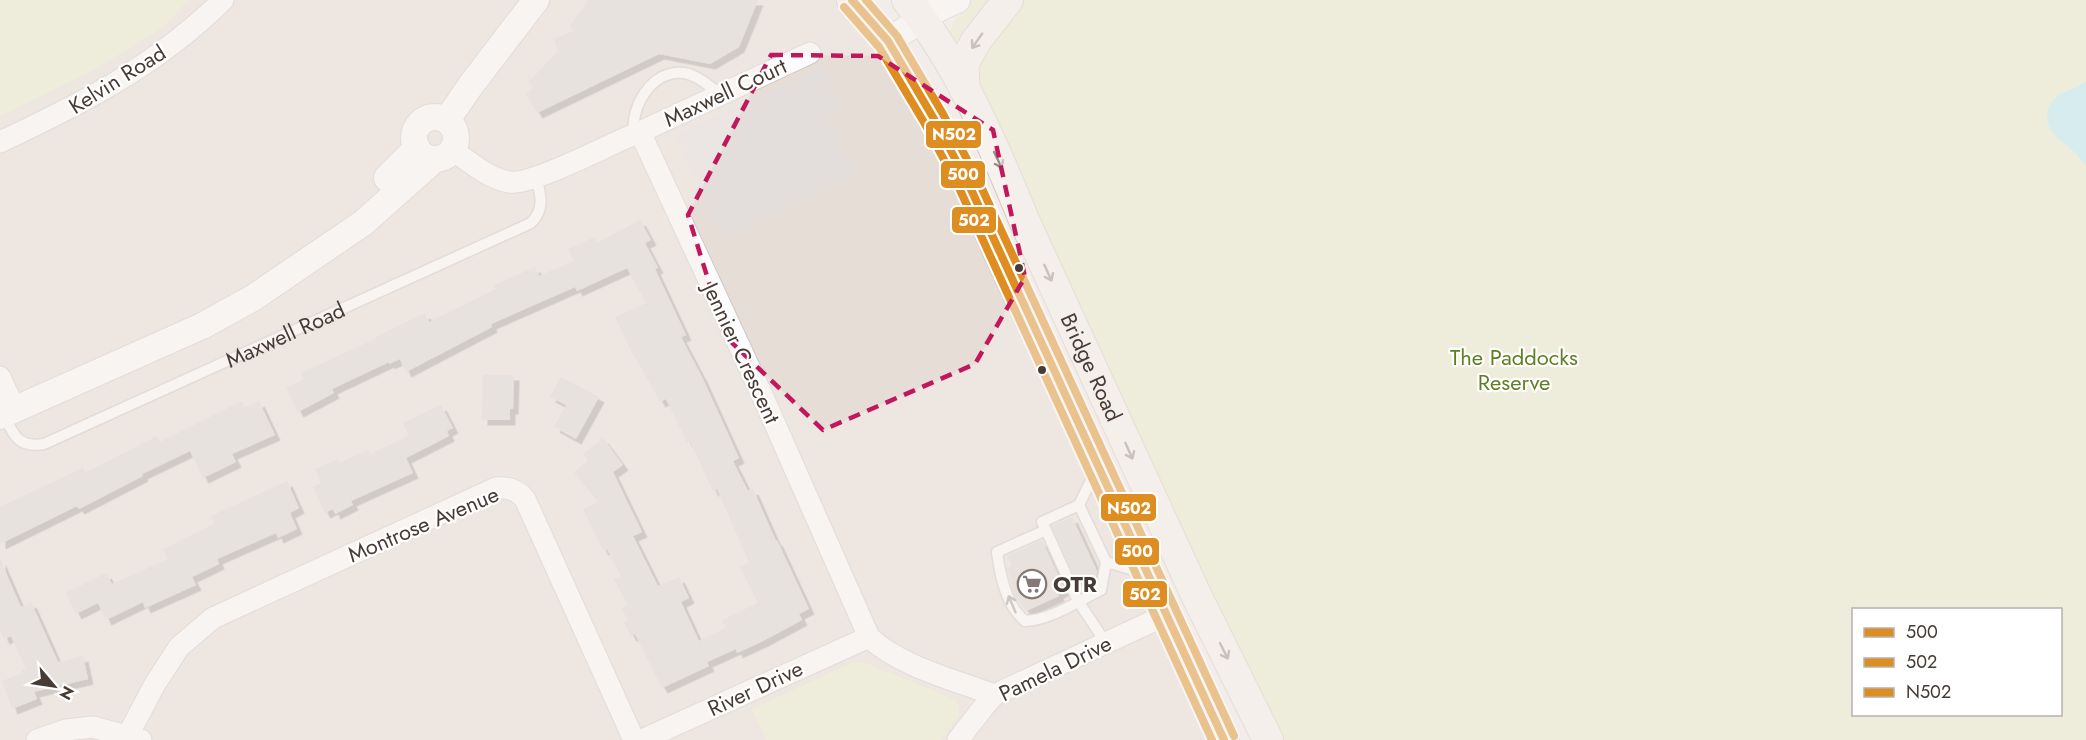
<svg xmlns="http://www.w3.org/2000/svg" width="2086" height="740" font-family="Jost,sans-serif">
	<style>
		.residential { fill: #e6ddd7 }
		.green { fill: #e9ecc7; fill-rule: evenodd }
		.parking { fill: #e3dedb }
		.water { fill: #b6ecf3 }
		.building { fill: #dad4d0; filter: url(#shadow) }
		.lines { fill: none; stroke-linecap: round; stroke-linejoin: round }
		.service-casing { stroke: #cec9c6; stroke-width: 13 }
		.minor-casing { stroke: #cec9c6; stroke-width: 23 }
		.tertiary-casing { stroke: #cec9c6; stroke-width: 28 }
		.secondary-casing { stroke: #d4cac3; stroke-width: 32 }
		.service { stroke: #fdfcfc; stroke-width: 10 }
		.minor { stroke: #fdfcfc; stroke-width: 21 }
		.tertiary { stroke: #fdfcfc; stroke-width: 26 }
		.secondary { stroke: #f7f2ee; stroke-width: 30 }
		.bus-1-casing { stroke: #fff; stroke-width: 12 }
		.bus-2-casing { stroke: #fff; stroke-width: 12 }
		.bus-3-casing { stroke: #fff; stroke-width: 12 }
		.bus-1 { stroke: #de8e21; stroke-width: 8 }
		.bus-2 { stroke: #de8e21; stroke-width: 8 }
		.bus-3 { stroke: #de8e21; stroke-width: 8 }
		.oneway { stroke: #978d88 }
		.oneway2 { stroke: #a29c98 }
		.marked { fill: none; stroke: #c2185b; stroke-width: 4.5; stroke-dasharray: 12 8; stroke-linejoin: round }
		.bus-dot { fill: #483b35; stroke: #fff; stroke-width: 2 }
		.labels { text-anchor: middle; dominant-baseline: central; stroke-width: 4.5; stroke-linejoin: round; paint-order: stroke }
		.street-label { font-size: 22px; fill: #483b35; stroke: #fff }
		.park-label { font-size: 22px; fill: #5f7f22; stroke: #fff }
		.poi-label { font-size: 22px; font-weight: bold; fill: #483b35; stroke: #fff; text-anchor: start }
		.line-badge { stroke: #fff; stroke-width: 2 }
		.badge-label { font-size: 16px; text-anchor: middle; font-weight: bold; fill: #fff }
	</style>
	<defs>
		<filter id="shadow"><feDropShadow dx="5.5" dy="5.5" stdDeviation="0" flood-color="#0004"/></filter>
	</defs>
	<rect width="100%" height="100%" fill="#f2edea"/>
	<path class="residential" d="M0,0h852l36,41 336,699h-1224z"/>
	<path class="green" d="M0,0h189l-25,26 -68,43 -96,47z
		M972,0h1114v740h-820l-323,-692 11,-26zM1854,610h206v104h-206z
		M863,662l92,37 4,8v9l-18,24h-175l-14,-31 99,-46z"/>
	<path class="parking" d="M822,68l19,43 -14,7 28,57 -132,63 -48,-103z"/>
	<path class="water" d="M2086,81v85c-5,-6 -10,-13 -16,-18 -14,-11 -28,-21 -21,-41 2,-5 7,-11 12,-13 9,-5 16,-6 25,-13z"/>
	<path class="building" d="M588,0h170l-19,47 -29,17 -51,-10 -122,59 -11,-19 7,-6 -4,-6 29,-31 -4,-12 19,-8 -3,-5z
		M640,220l11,20 -6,3 13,25 -3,1 31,66 -5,2 22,42 36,79 -6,3 15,30 5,-2 23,52 1,-1 32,69 -10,5 3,6 -39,21 -26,12 -1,-4 -29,13 2,4 -47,22 -27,-54 -4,2 -7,-14 4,-1 -6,-13 6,-3 -14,-26 7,-3 -14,-27 -4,1 -20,-41 15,-7 -24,-30 14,-11 -5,-7 20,-16 20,27 -10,7 29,60 -9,4 25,50 21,-9 10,21 -8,4 18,39 27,-13 -4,-8 36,-17 -18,-36 9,-5 -32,-73 -4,2 -23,-50 -3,1 -21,-43 -6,3 -24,-44 -1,1 -20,-42 31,-14 -19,-35 -50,23 -2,-4 -84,37 1,3 -86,45 -6,-13 -11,5v-2l-57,27 2,4 -36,19 -12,-24 18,-9 -3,-6 76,-35 -1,-1 49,-24 4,9 67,-33 -2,-4 41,-18 4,9 35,-15 -6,-12 27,-12 2,6z
		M483,375h31l-1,34h-3v11h-28z
		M561,377l38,20 -23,42 -22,-12 12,-22 -16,-8z
		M242,401l3,7 14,-7 16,34 -43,19 4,8 -33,16 -13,-27 -48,23 1,2 -64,33 -2,-3 -77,38v-37l83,-39 2,5 72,-37 3,6z
		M441,405l12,23 -6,3 2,5 -43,22 7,15 -62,28 2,4 -18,9 -2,-5 -8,4 -12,-26 8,-4 -6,-14 23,-10 1,4 29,-13 2,4 39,-18 -6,-13z
		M287,481l12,27 -9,5 7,16 -19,9 -2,-5 -59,26 2,5 -27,13 4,8 -51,23 -2,-6 -37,18 -8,-17 -22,11 -10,-21 40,-20 6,11 56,-25 -5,-10 51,-25 -3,-8z
		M1072,517l25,54 -1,5 -18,8 -26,-58z
		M1042,540l23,50 -7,3 1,3 -33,15 -11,-15 -5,-18 -3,-10 5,-2 -5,-10z
		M0,559l21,48 10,-5 27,60 25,-6 5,23 -54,13 3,7 -25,10 -10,-28 21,-8 -1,-3 4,-1 -15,-33 -7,3 -4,-10z"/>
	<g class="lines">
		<g class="service-casing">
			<g id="service">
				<path d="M634,134c-4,-27 18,-65 50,-61 13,2 25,12 35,21"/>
				<path id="s1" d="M4,415c10,20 13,33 40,29l487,-221c14,-14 10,-28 5,-46"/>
				<path d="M1079,505l17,-35"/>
				<path d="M1046,530l-49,22c3,23 9,54 28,69 26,-1 53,-20 76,-31l5,-28 -27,-57 -37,17 4,8 32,71 28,42"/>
				<path d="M1106,562l35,10"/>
			</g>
		</g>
		<g class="minor-casing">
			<path id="minor" d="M640,132l170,-79
				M0,142c83,-39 156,-76 223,-142
				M452,150c17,11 37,29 57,32 23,4 104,-40 131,-50l123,265 106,240c30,29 86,43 125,58
				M0,377l15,33
				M128,735l27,-51 24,-37 34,-29 283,-130c11,-1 22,2 29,11l109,241
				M37,740l29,-10 27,-3 48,13
				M642,740l227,-103
				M958,740l24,-31 12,-14 172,-80"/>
		</g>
		<g class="tertiary-casing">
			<path id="tertiary" d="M888,41l53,-34 16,-7
				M414 138a21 21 0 1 1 42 0a21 21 0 1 1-42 0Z
				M447,120l24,-35 65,-85
				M387,178l30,-30
				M0,416l202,-90 51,-28 110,-75 72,-64"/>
		</g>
		<g class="secondary-casing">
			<g id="secondary">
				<path d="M852,0l36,41 46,78 35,66 33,75 76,161 146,319"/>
				<path id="s2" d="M907,0c51,62 87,146 117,220l174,379 70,141"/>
				<path d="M964,88v-25l12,-22 32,-41"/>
			</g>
		</g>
		<use href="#service" class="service"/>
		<use href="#minor" class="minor"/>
		<use href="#tertiary" class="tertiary"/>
		<use href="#secondary" class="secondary"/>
		<g class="bus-1-casing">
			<path id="bus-1" d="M852,0l36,41 46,78 35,66 255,555"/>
		</g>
		<g class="bus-2-casing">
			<path id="bus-2" d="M844,7l35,40 46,77 35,66 252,550"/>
		</g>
		<g class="bus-3-casing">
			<path id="bus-3" d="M866,0l31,36 46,78 35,66 256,556"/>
		</g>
		<use href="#bus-1" class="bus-1"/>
		<use href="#bus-2" class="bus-2"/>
		<use href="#bus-3" class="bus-3"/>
	</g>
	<defs><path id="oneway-shaft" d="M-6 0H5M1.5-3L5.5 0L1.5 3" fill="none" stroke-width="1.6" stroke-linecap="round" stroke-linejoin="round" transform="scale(1.5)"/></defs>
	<g class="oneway">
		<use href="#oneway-shaft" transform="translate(977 41) rotate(125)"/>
		<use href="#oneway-shaft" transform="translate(998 160) rotate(64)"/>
		<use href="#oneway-shaft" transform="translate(1048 273) rotate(66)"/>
		<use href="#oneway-shaft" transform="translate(1129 451) rotate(66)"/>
		<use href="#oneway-shaft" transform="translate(1224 651) rotate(63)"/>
	</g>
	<use class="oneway2" href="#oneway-shaft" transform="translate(1012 604) rotate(-113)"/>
	<path d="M0 0H2086V740H0ZM771,55l107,1 115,74 32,147 -50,87 -152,66 -97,-93 -38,-122z" fill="#f2edea" fill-opacity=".55" fill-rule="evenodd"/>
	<path class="marked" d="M771,55l107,1 115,74 32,147 -50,87 -152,66 -97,-93 -38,-122z"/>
	<defs>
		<g id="supermarket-ring" transform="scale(1.5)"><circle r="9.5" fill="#fff" stroke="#847974" stroke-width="1.5"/><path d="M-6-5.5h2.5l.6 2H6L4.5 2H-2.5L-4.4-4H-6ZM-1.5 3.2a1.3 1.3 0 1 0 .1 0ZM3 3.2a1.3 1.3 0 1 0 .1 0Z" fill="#847974"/></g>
	</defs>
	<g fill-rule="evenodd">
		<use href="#supermarket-ring" x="1032" y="584"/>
	</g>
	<g class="bus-dot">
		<circle cx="1019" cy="268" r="5"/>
		<circle cx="1042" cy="370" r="5"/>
	</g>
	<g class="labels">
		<g class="street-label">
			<text transform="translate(117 79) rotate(-32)">Kelvin Road</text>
			<text transform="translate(725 92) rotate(-25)">Maxwell Court</text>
			<text stroke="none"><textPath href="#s1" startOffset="320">Maxwell Road</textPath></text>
			<text transform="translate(742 353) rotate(65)">Jennier Crescent</text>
			<text stroke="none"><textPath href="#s2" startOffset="412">Bridge Road</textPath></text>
			<text transform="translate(423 524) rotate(-23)">Montrose Avenue</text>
			<text transform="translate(1055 668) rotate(-26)">Pamela Drive</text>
			<text transform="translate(755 688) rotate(-25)">River Drive</text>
		</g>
		<g class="park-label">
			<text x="1514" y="357">The Paddocks<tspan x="1514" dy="25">Reserve</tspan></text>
		</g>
		<g class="poi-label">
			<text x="1053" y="584">OTR</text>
		</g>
	</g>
	<g class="line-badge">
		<rect x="925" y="120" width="57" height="29" rx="6" fill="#de8e21"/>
		<rect x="940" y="160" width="46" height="29" rx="6" fill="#de8e21"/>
		<rect x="951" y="206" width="46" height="28" rx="6" fill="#de8e21"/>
		<rect x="1100" y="493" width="57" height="29" rx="6" fill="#de8e21"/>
		<rect x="1114" y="537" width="46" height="29" rx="6" fill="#de8e21"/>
		<rect x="1122" y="580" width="46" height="28" rx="6" fill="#de8e21"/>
	</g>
	<g class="badge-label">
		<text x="954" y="140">N502</text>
		<text x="963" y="180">500</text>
		<text x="974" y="226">502</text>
		<text x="1129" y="514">N502</text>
		<text x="1137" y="557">500</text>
		<text x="1145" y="600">502</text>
	</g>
	<rect x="1852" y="608" width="210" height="108" fill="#ffffff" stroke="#b6b1ae" stroke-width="1.5"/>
	<rect x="1864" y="628" width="30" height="9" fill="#de8e21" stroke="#b6b1ae" stroke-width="1.5"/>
	<text x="1906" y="638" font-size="18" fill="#483b35">500</text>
	<rect x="1864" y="658" width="30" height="9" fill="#de8e21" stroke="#b6b1ae" stroke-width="1.5"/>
	<text x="1906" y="668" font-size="18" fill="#483b35">502</text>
	<rect x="1864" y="688" width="30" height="9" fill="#de8e21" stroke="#b6b1ae" stroke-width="1.5"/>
	<text x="1906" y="698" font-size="18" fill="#483b35">N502</text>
	<g transform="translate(54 686) rotate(119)" stroke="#ffffff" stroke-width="4.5" paint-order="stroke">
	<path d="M0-4.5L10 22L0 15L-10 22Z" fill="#483b35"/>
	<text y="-9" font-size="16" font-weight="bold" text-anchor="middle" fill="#483b35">N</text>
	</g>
</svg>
